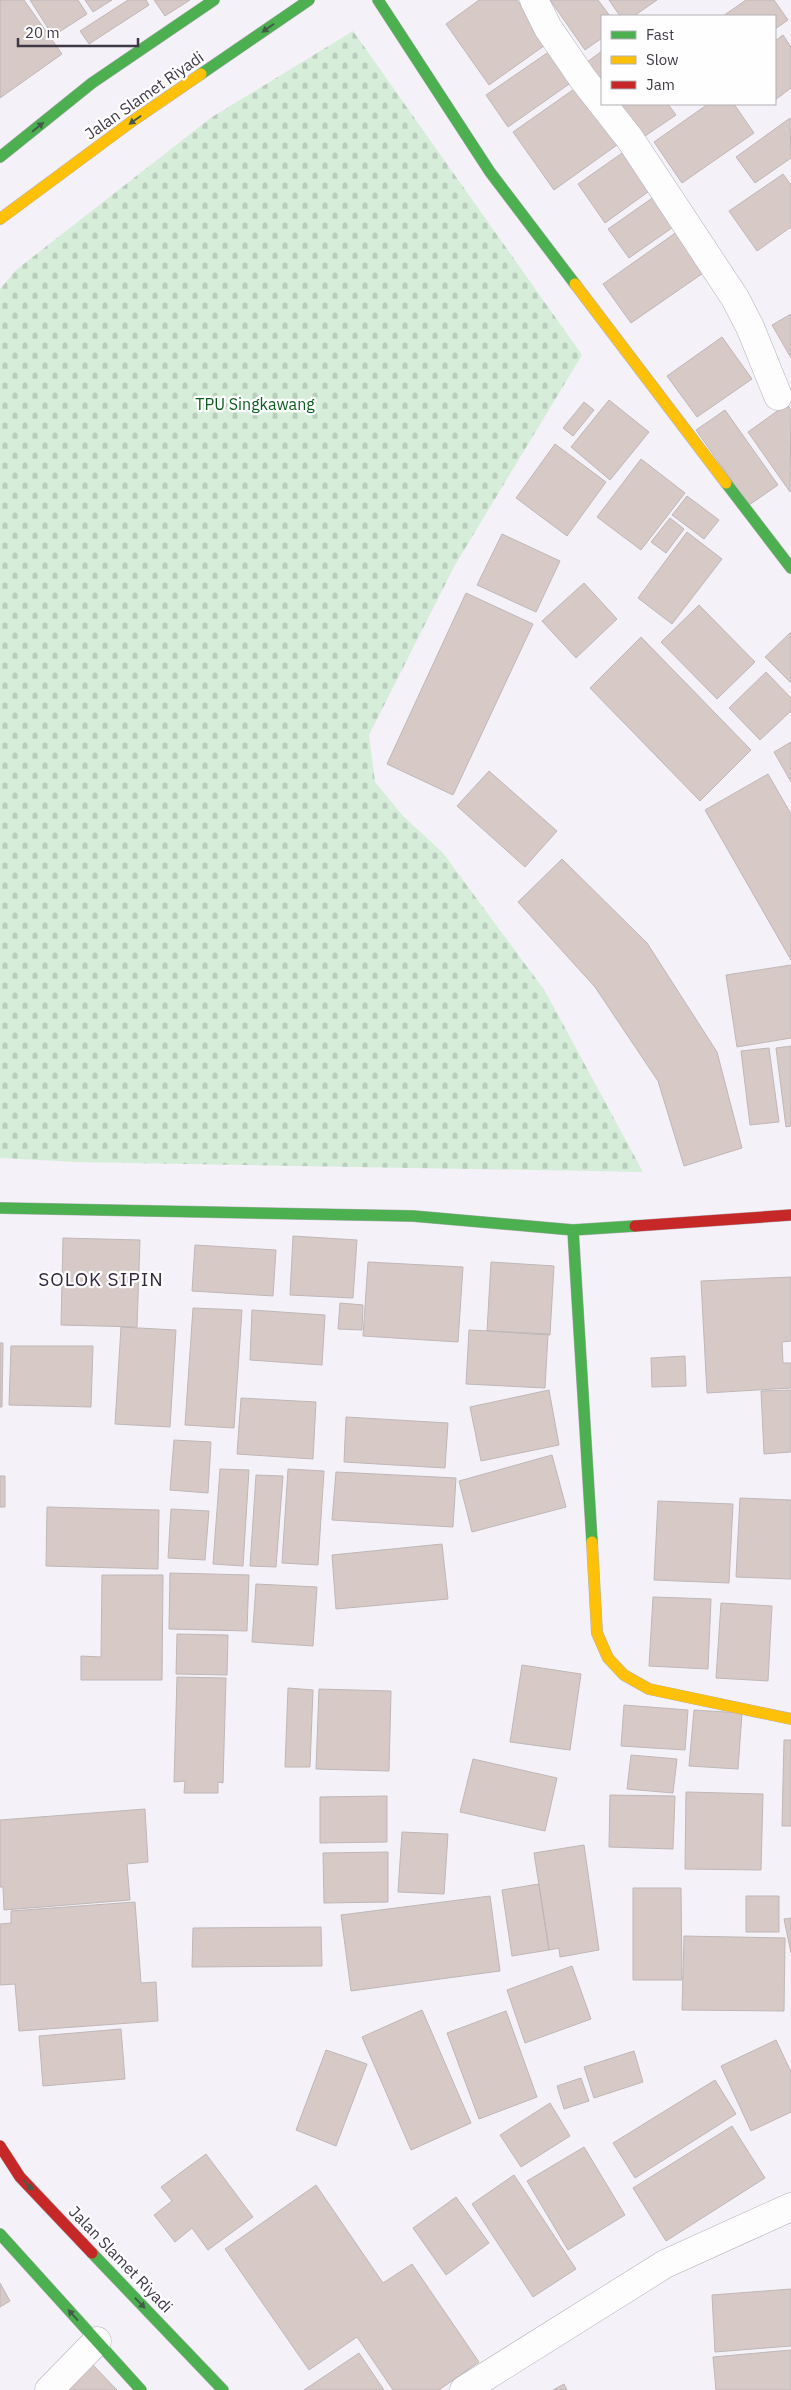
<svg xmlns="http://www.w3.org/2000/svg" width="791" height="2390" font-family="'IBM Plex Sans',sans-serif">
	<style>
		.cemetery { fill: url(#cemetery-stones) }
		.building { fill: #d7c9c6; stroke: #bfb7b7 }
		.lines { fill: none; stroke-linecap: round; stroke-linejoin: round }
		.street-casing { stroke: #b4b0b9; stroke-width: 29 }
		.fast-casing { stroke: #b4b0b9; stroke-width: 12 }
		.slow-casing { stroke: #b4b0b9; stroke-width: 12 }
		.jam-casing { stroke: #b4b0b9; stroke-width: 12 }
		.street { stroke: #fdfdfe; stroke-width: 28 }
		.fast { stroke: #4caf50; stroke-width: 11 }
		.slow { stroke: #ffc107; stroke-width: 11 }
		.jam { stroke: #c62828; stroke-width: 11 }
		.oneway { fill: #435c49 }
		.labels { text-anchor: middle; dominant-baseline: central; stroke-width: 4.5; stroke-linejoin: round; paint-order: stroke }
		.street-label { font-size: 16px; fill: #3f3946; stroke: #fefefe }
		.park-label { font-size: 16px; fill: #0c5c1e; stroke: #fefefe }
		.quarter-label { font-size: 19px; letter-spacing: 1px; fill: #32253e; stroke: #fefefe }
	</style>
	<defs>
		<pattern id="cemetery-stones" width="16" height="16" patternUnits="userSpaceOnUse" patternTransform="scale(1.25)"><rect width="16" height="16" fill="#d6eed9"/><path d="M2 7V4a2 2 0 0 1 4 0v3zM10 15v-3a2 2 0 0 1 4 0v3z" fill="#b9cdbc"/></pattern>
	</defs>
	<rect width="100%" height="100%" fill="#f4f1f8"/>
	<path class="cemetery" d="M353,31l229,324 -127,210 -86,170 6,47 28,34 40,37 102,138 98,181 -567,-10 -76,-4v-869l16,-19 196,-153z"/>
	<path class="building" d="M0,0h24l38,54 -62,44z
		M30,0h48l9,14 -34,22z
		M85,0h27l-19,12z
		M128,0h18l3,5 -60,39 -9,-13z
		M154,0h36l-25,16z
		M479,0h38l31,43 -59,42 -43,-61z
		M550,0h48l12,16h-8v22l-17,12z
		M609,0h48l-23,16h-14z
		M746,0h28l14,20 -13,9v-13h-52z
		M783,35l8,12v41l-16,12v-59z
		M550,51l22,31 -64,45 -22,-32z
		M602,51v32l-15,-21z
		M577,87l40,58 -63,45 -41,-58z
		M619,104h49l8,11 -34,23z
		M708,104h26l20,29 -72,50 -28,-41z
		M790,118l1,40 -36,25 -19,-26z
		M625,151l27,38 -47,34 -27,-39z
		M783,174l8,11v42l-34,24 -28,-40z
		M658,194l21,29 -50,35 -21,-29z
		M681,229l28,40 -78,54 -28,-39z
		M791,314v44l-19,-33z
		M722,337l30,42 -55,38 -30,-41z
		M609,400l40,32 -39,48 -39,-33z
		M584,402l10,8 -21,26 -10,-8z
		M787,404l4,6 -1,82 -42,-60z
		M725,410l53,75 -29,20 -53,-75z
		M555,444l51,38 -39,54 -51,-38z
		M641,459l44,34 -44,57 -44,-33z
		M687,496l32,24 -15,19 -32,-24z
		M670,518l14,11 -18,24 -15,-11z
		M687,532l35,27 -50,65 -34,-26z
		M502,534l58,27 -24,51 -59,-27z
		M584,583l33,36 -41,39 -34,-37z
		M466,593l67,31 -80,171 -66,-31z
		M699,605l56,57 -38,37 -56,-57z
		M791,632v51l-26,-26z
		M641,637l110,113 -51,51 -110,-113z
		M766,672l25,26v13l-31,29 -31,-32z
		M791,742v40l-17,-30z
		M489,771l68,60 -32,36 -68,-61z
		M768,774l23,40v146l-86,-150z
		M562,859l85,84 70,109 25,96 -58,18 -26,-85 -63,-94 -77,-85z
		M791,965v73l-54,9 -11,-72z
		M791,1046v80l-5,1 -10,-79z
		M769,1048l10,74 -29,3 -9,-74z
		M293,1236l64,4 -4,58 -63,-3z
		M63,1238l77,2 -3,87 -76,-2z
		M195,1245l81,5 -3,46 -81,-5z
		M368,1262l95,5 -5,75 -95,-6z
		M491,1262l63,4 -4,69 -63,-4z
		M791,1277v64l-9,1 1,21h8v25l-84,5 -6,-112z
		M340,1303l23,2 -1,25 -24,-1z
		M193,1308l49,2 -8,118 -49,-3z
		M252,1310l73,5 -3,50 -72,-5z
		M121,1327l55,3 -6,97 -55,-3z
		M469,1330l79,4 -3,54 -79,-4z
		M0,1343h3l-1,64h-2z
		M11,1346h82l-2,61 -82,-2z
		M685,1356l1,30 -34,1 -1,-29z
		M549,1390l10,55 -78,16 -11,-54z
		M791,1390v62l-27,2 -3,-63z
		M241,1398l75,4 -3,57 -76,-5z
		M346,1417l102,6 -3,45 -101,-6z
		M174,1440l37,2 -3,51 -38,-3z
		M552,1455l14,52 -94,25 -13,-51z
		M220,1469l29,1 -6,96 -30,-2z
		M288,1469l36,2 -6,94 -36,-2z
		M336,1472l120,6 -3,49 -121,-7z
		M256,1475l27,1 -7,91 -26,-1z
		M0,1476h5v31h-5z
		M740,1498l51,2v79l-55,-2z
		M658,1501l75,3 -4,79 -75,-3z
		M47,1507l112,3 -1,59 -112,-3z
		M171,1509l38,2 -4,49 -37,-2z
		M442,1544l6,55 -112,10 -4,-54z
		M170,1573l79,2 -2,56 -78,-2z
		M102,1575h61l-1,105h-81v-24l20,1z
		M256,1584l61,3 -4,59 -61,-4z
		M653,1597l58,2 -3,70 -59,-3z
		M721,1603l51,3 -4,75 -52,-3z
		M177,1634l51,1 -1,40 -51,-1z
		M522,1665l59,9 -11,76 -60,-8z
		M177,1677l49,1 -3,105 -5,-1v11h-34l1,-12 -11,1z
		M288,1688l25,2 -3,77h-25z
		M319,1689l72,2 -2,80 -73,-2z
		M624,1705l64,5 -3,40 -64,-4z
		M694,1710l48,3 -4,56 -49,-3z
		M784,1740h7v86h-9z
		M631,1755l46,4 -4,34 -46,-4z
		M473,1759l84,19 -12,53 -85,-19z
		M686,1792l77,2 -2,76 -76,-1z
		M610,1795l65,1 -2,53 -64,-2z
		M387,1796v46l-67,1v-46z
		M145,1809l3,53 -21,2 3,36 -126,10 -1,-23h-3v-67z
		M402,1832l46,2 -4,60 -46,-2z
		M584,1845l15,105 -39,7 -1,-9 -10,2 -15,-97z
		M388,1852v50l-64,1 -1,-50z
		M539,1884l10,66 -37,6 -10,-66z
		M633,1888h48l1,92h-49z
		M490,1896l10,75 -149,20 -10,-76z
		M746,1896h33v36h-33z
		M135,1902l6,81 15,-1 2,39 -139,10 -4,-47 -15,1v-61l11,-1v-12z
		M791,1918v35l-7,-34z
		M321,1927l1,39 -130,1 1,-39z
		M684,1936l101,2 -1,73 -102,-1z
		M572,1966l19,53 -66,24 -18,-53z
		M422,2010l49,113 -60,27 -49,-113z
		M506,2011l31,86 -58,22 -32,-86z
		M121,2029l4,50 -82,7 -4,-50z
		M776,2040l15,32v40l-40,19 -30,-65z
		M326,2050l41,14 -31,82 -40,-16z
		M634,2051l9,31 -49,16 -10,-31z
		M581,2078l8,23 -25,8 -7,-23z
		M715,2080l21,34 -101,64 -22,-35z
		M550,2103l20,33 -49,31 -21,-32z
		M732,2126l33,52 -99,63 -33,-53z
		M584,2147l41,68 -57,35 -41,-69z
		M206,2154l47,63 -45,33 -16,-22 -17,14 -21,-27 18,-14 -11,-14z
		M514,2175l62,94 -43,28 -61,-93z
		M316,2185l67,98 29,-19 67,98 -40,28h-46l-36,-53 -48,33 -84,-121z
		M456,2197l33,46 -43,32 -33,-47z
		M0,2283l10,18 -10,6z
		M791,2289v57l-76,6 -3,-57z
		M791,2350v40h-75l-3,-33z
		M359,2353l25,37h-80z
		M91,2363l26,27h-54z
		M564,2384l3,6h-14z"/>
	<g class="lines">
		<g class="street-casing">
			<path id="street" d="M534,0l14,28 35,51 47,60 105,159 15,29 28,69
				M49,2390l48,-49
				M464,2390l201,-126 126,-57"/>
		</g>
		<g class="fast-casing">
			<path id="fast" d="M378,0l112,172 85,112
				M201,74l108,-74
				M0,157l92,-74 122,-83
				M726,483l65,85
				M0,1208l413,8 160,14 62,-4
				M573,1230l19,312
				M0,2234l141,156
				M92,2253l131,137"/>
		</g>
		<g class="slow-casing">
			<path id="slow" d="M0,219l131,-97 70,-48
				M575,284l151,199
				M592,1542l5,91 11,25 16,17 25,14 142,30"/>
		</g>
		<g class="jam-casing">
			<path id="jam" d="M635,1226l156,-11
				M0,2146l20,31 72,76"/>
		</g>
		<use href="#street" class="street"/>
		<use href="#fast" class="fast"/>
		<use href="#slow" class="slow"/>
		<use href="#jam" class="jam"/>
	</g>
	<defs><path id="oneway-solid" d="M-6-.8H1V-3.2L6.5 0L1 3.2V.8H-6Z" transform="scale(1.25)"/></defs>
	<g class="oneway">
		<use href="#oneway-solid" transform="translate(268 28) rotate(145)"/>
		<use href="#oneway-solid" transform="translate(135 120) rotate(145)"/>
		<use href="#oneway-solid" transform="translate(38 127) rotate(-39)"/>
		<use href="#oneway-solid" transform="translate(28 2185) rotate(46)"/>
		<use href="#oneway-solid" transform="translate(140 2303) rotate(46)"/>
		<use href="#oneway-solid" transform="translate(73 2315) rotate(-132)"/>
	</g>
	<g class="labels">
		<g class="street-label">
			<text transform="translate(144 95) rotate(-35)">Jalan Slamet Riyadi</text>
			<text transform="translate(121 2259) rotate(46)">Jalan Slamet Riyadi</text>
		</g>
		<g class="park-label">
			<text x="255" y="404">TPU Singkawang</text>
		</g>
		<g class="quarter-label">
			<text x="101" y="1279">SOLOK SIPIN</text>
		</g>
	</g>
	<rect x="601" y="15" width="175" height="90" fill="#fefefe" stroke="#b2afb4"/>
	<rect x="611" y="31" width="25" height="8" fill="#4caf50" stroke="#b2afb4"/>
	<text x="646" y="40" font-size="15" fill="#3f3946">Fast</text>
	<rect x="611" y="56" width="25" height="8" fill="#ffc107" stroke="#b2afb4"/>
	<text x="646" y="65" font-size="15" fill="#3f3946">Slow</text>
	<rect x="611" y="81" width="25" height="8" fill="#c62828" stroke="#b2afb4"/>
	<text x="646" y="90" font-size="15" fill="#3f3946">Jam</text>
	<path d="M18 38v8h120v-8" fill="none" stroke="#3f3946" stroke-width="2.5"/>
	<text x="25" y="38" font-size="15" fill="#3f3946" stroke="#fefefe" stroke-width="4" paint-order="stroke">20 m</text>
</svg>
